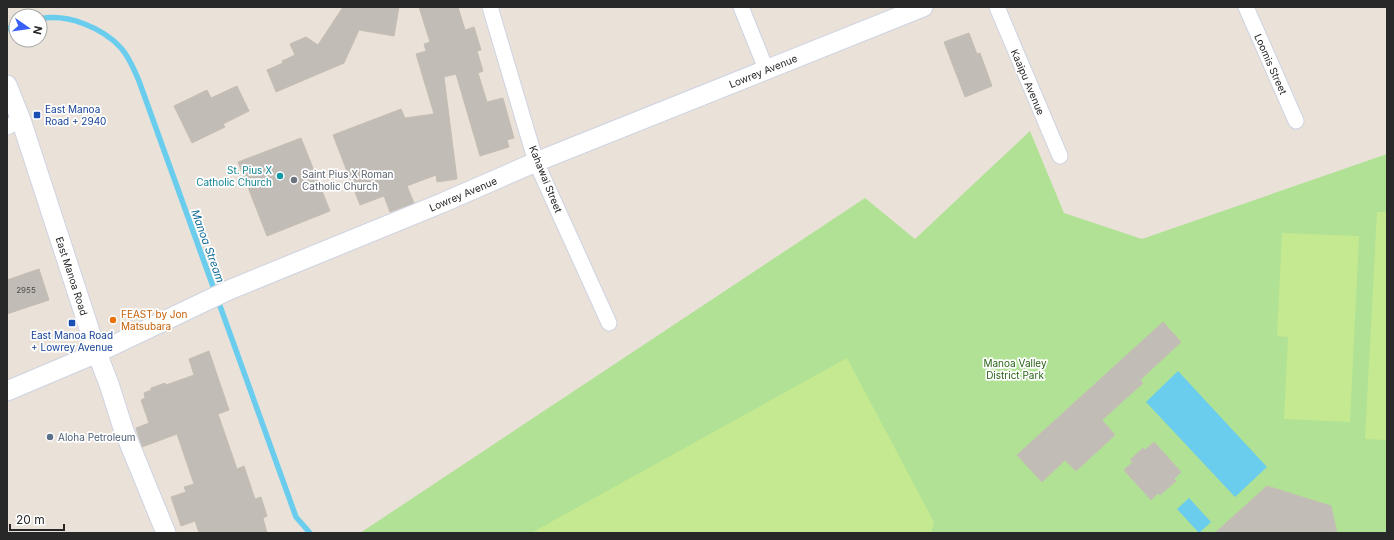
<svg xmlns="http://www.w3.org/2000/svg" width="1394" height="540" font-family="Inter,sans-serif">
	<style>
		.green { fill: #b0e195 }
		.pitch { fill: #c5e990 }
		.water { fill: #6bcded }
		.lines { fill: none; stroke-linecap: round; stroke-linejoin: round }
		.stream { stroke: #6bcded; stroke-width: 5.5 }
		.building { fill: #c2bcb6; stroke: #c5beb3 }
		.minor-casing { stroke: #ced2e1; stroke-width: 17 }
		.tertiary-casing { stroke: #ced2e1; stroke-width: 21 }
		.minor { stroke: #fff; stroke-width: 15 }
		.tertiary { stroke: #fff; stroke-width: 19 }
		.transit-dot { fill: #1a4fb4; stroke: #fff; stroke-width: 1.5 }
		.culture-dot { fill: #0f9aa8; stroke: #fff; stroke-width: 1.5 }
		.worship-dot { fill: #6b7280; stroke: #fff; stroke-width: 1.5 }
		.food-dot { fill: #e8710a; stroke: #fff; stroke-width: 1.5 }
		.service-dot { fill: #5c6f8a; stroke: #fff; stroke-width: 1.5 }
		.labels { text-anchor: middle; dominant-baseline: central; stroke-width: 3.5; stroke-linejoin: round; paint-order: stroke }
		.number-label { font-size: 8px; fill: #4e4d4c }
		.street-label { font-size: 10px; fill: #282828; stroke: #fff }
		.transit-label { font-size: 10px; fill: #164399; stroke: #fff; text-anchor: start }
		.culture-label { font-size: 10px; fill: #0d838f; stroke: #fff; text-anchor: end }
		.worship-label { font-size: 10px; fill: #5b616d; stroke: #fff; text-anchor: start }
		.food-label { font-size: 10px; fill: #c56008; stroke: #fff; text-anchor: start }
		.park-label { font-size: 10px; fill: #2a6319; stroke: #fff }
		.service-label { font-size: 10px; fill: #4e5e75; stroke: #fff; text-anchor: start }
		.water-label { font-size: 11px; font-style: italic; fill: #0e6995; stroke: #fff }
	</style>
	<rect width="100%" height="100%" fill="#eae2d9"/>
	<path class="green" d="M1030,131l34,82 78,26 245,-85v379h-1027l505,-335 50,41z"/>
	<path class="pitch" d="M1377,212h10v228l-22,-1z
		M1282,233l77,3 -9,186 -66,-3 4,-82 -11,-1z
		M847,358l87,164 -3,11h-400z"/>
	<path class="water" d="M1178,371l89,96 -32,30 -89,-95z
		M1189,498l22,24 -12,11 -22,-24z"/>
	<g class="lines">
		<path class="stream" d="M40,19c27,-6 63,9 81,29 9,10 13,22 18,33l157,436 14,16
			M7,29l9,-4"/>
	</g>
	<path class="building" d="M343,7h56l-5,29 -35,-6 -15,33 -68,29 -9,-22 16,-7 -1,-2 13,-6 -5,-11 16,-7 12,8z
		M419,7h39l7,23 9,-3 7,23 -4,1 6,20 -5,2 9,29 16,-4 11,40 -7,2 2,7 -29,9 -24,-82 -12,3 13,102 -20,3 -1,-7 -29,11 7,17 -24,9 -6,-16 -24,9 -27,-70 68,-26 4,9 29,-4 -18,-60 10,-3 -2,-7 6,-2z
		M969,33l8,21 3,-1 12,33 -27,11 -21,-55z
		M237,86l12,25 -26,13 2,3 -33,16 -18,-37 33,-16 4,8z
		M301,138l29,73 -63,25 -29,-74z
		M39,269l10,31 -42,14v-34z
		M1163,322l18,20 -41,38 3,3 -41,37 13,15 -39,36 -11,-11 -23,22 -25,-27z
		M209,351l20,59 -11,4 19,55 7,-3 11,33 6,-2 6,19 -4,2 4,15h-68l-4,-12 -14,5 -10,-29 15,-5 -2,-5 10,-3 -17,-50 -35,13 -6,-19 13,-5 -8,-23 4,-2 -1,-5 7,-3v-2l14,-5 1,2 28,-10 -5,-16z
		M1154,442l27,30 -7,7 2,2 -16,14 -2,-2 -7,7 -27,-30 9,-8 -3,-2 13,-12 2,2z
		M1267,486l64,20 6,27h-122z"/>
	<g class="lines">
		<g class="minor-casing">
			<path id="minor" d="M490,7l46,155 73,161
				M741,7l25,62
				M997,7l63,149
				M1246,7l50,114
				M7,127l14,-7"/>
		</g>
		<g class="tertiary-casing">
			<path id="tertiary" d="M7,85l14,35 76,233 12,31 14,44 43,105
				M7,391l90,-38 132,-63 213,-87 94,-41 387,-155"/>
		</g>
		<use href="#minor" class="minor"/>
		<use href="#tertiary" class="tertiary"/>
	</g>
	<g class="transit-dot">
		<rect x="33" y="111" width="8" height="8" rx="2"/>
		<rect x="68" y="319" width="8" height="8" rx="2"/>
	</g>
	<circle class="culture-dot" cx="280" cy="176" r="4"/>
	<circle class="worship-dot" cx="294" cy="180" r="4"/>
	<circle class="food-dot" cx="113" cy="320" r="4"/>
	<circle class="service-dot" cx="50" cy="437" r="4"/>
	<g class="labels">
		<g class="number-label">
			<text x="26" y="290">2955</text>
		</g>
		<g class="street-label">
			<text transform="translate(1271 64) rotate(66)">Loomis Street</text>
			<text transform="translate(763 71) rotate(-22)">Lowrey Avenue</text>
			<text transform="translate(1028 82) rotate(67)">Kaaipu Avenue</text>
			<text transform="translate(546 179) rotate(68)">Kahawai Street</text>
			<text transform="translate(463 194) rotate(-23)">Lowrey Avenue</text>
			<text transform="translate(72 276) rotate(72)">East Manoa Road</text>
		</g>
		<g class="transit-label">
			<text x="45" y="109">East Manoa<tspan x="45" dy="12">Road + 2940</tspan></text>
			<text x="72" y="335" text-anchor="middle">East Manoa Road<tspan x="72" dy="12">+ Lowrey Avenue</tspan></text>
		</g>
		<g class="culture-label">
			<text x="272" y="170">St. Pius X<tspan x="272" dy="12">Catholic Church</tspan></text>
		</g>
		<g class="worship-label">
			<text x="302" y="174">Saint Pius X Roman<tspan x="302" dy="12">Catholic Church</tspan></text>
		</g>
		<g class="food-label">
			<text x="121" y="314">FEAST by Jon<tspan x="121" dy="12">Matsubara</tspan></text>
		</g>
		<g class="park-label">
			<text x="1015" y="363">Manoa Valley<tspan x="1015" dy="12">District Park</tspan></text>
		</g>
		<g class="service-label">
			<text x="58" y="437">Aloha Petroleum</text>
		</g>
		<g class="water-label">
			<text transform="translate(208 246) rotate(70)">Manoa Stream</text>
		</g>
	</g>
	<rect width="1394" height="540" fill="none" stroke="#282828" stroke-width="16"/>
	<g transform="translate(28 28) rotate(103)"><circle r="19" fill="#ffffff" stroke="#a9a9a9"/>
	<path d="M0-3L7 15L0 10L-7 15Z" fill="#385ff8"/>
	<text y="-6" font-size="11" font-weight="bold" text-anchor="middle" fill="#282828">N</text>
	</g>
	<path d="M10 524v6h54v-6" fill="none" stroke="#282828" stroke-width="2"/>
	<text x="16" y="524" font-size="12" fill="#282828" stroke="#ffffff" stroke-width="3" paint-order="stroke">20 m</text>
</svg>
